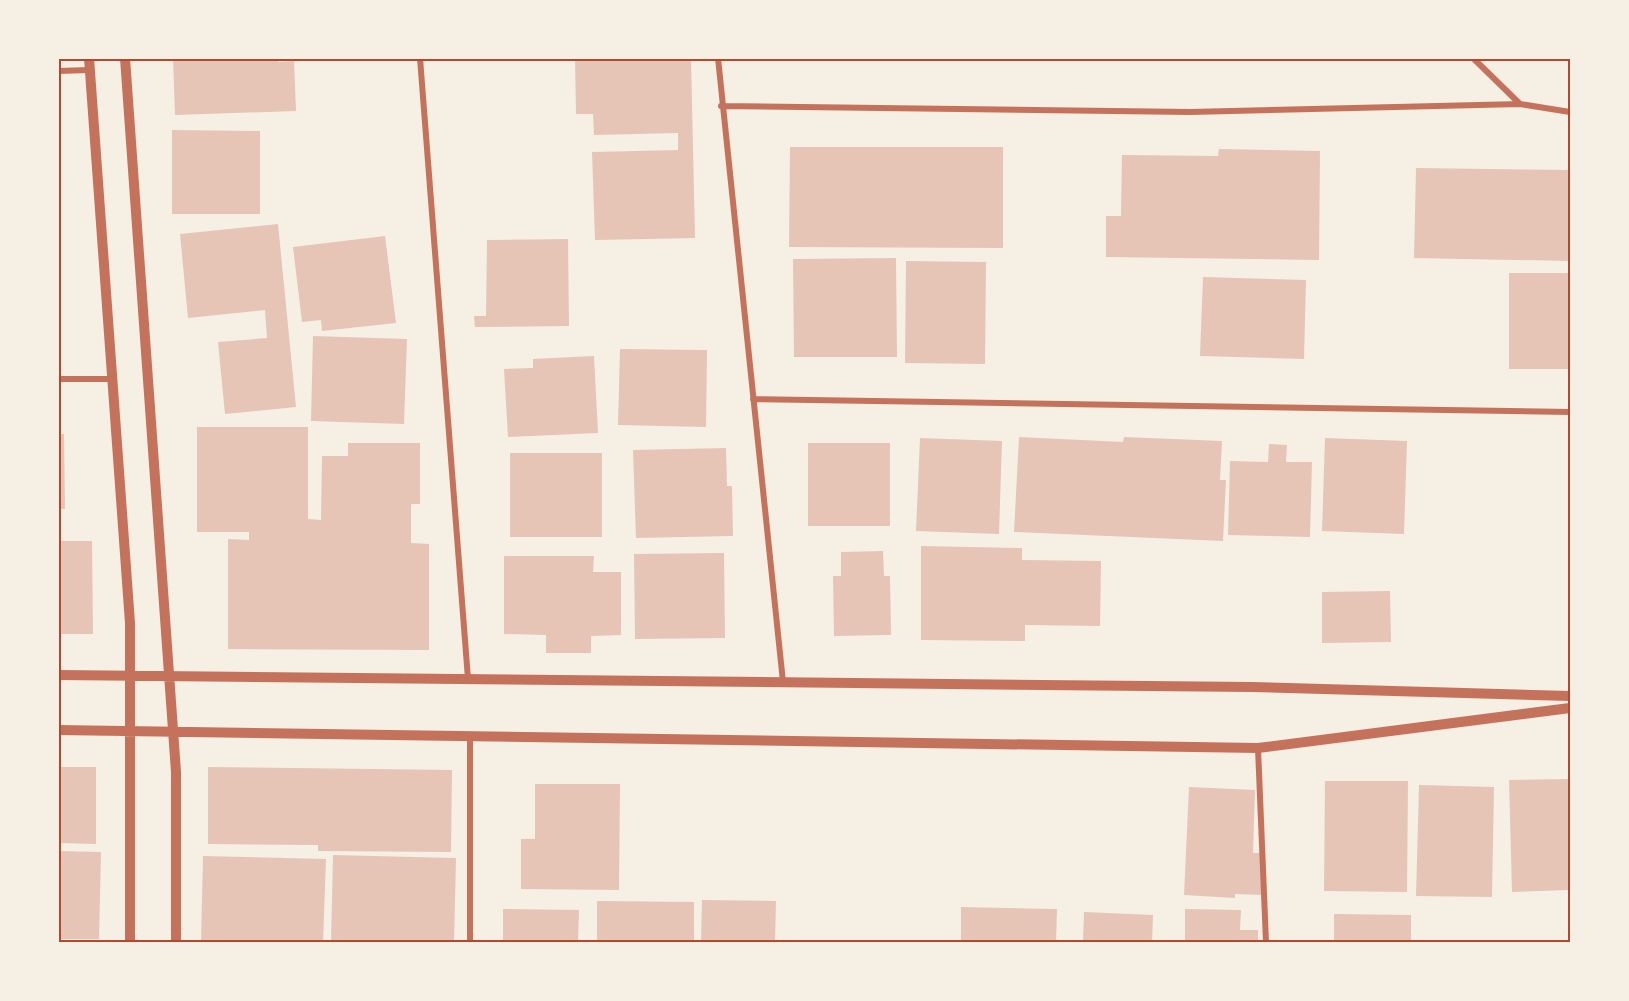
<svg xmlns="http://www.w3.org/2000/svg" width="1629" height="1001" font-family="'Varela Round',sans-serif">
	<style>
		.building { fill: #e6c5b7 }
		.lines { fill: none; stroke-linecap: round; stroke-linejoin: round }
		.minor { stroke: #c5725c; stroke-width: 6 }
		.tertiary { stroke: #c5725c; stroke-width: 10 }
		.neatline { fill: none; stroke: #b5482f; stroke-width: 2 }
	</style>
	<rect width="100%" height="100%" fill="#f6efe4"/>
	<path class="building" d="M173,58h105v4l16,-1 2,50 -121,4z
		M575,58h116l4,180 -100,2 -3,-88 86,-2v-17l-84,2 -1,-21h-17z
		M1501,58h52v3h-52z
		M172,130l88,1v83h-88z
		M790,147h213v101l-214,-1z
		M1219,149l101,2 -1,109 -213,-3v-41h15l1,-61 96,1z
		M1416,168l154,2v91l-156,-3z
		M278,224l18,183 -71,7 -7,-72 49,-4 -2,-28 -77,8 -8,-84z
		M385,236l11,87 -74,8 -1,-11 -19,2 -9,-75z
		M568,239l1,87 -94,1 -1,-11h12l1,-76z
		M896,258l1,99h-103l-1,-98z
		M906,261l80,1 -1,102 -80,-1z
		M1509,273h61v96h-61z
		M1203,277l103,3 -2,79 -104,-3z
		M313,336l94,3 -3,85 -93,-3z
		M620,349l87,1 -1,77 -88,-2z
		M594,356l4,77 -90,4 -4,-68 29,-1v-9z
		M197,427h111v92l13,1 1,-64h26v-13h72v61h-9v39l18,1v106l-201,-1v-110l21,1v-8h-52z
		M58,434h6l1,75h-7z
		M1019,437l104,5 1,-5 98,4 -2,39h6l-3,61 -209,-9z
		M920,438l82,3 -3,93 -83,-3z
		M1325,438l82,3 -3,93 -82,-3z
		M808,443h82v83h-82z
		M1269,444l18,1 -1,17h26l-2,75 -82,-2 2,-74 38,1z
		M726,448l1,38h5l1,50 -97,2 -3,-88z
		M510,453h92v84h-92z
		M58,541h34l1,93h-35z
		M921,546l101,2v12l79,1 -1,65 -75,-1v16l-104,-1z
		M883,551l1,25h6l1,59 -57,1 -1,-60h8v-24z
		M724,553l1,85 -90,1 -1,-85z
		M504,556h90l-1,16h28v63l-30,1v17h-45v-18l-42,-1z
		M1390,591l1,51 -69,1v-51z
		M58,767h38v77l-38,-1z
		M208,767l244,3 -1,82 -133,-1v-6l-110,-1z
		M1570,779v111l-58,2 -3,-112z
		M1325,781h83l-1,111 -83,-1z
		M535,784h85l-1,106 -98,-1v-50h14z
		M1419,785l75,2 -2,110 -76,-1z
		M1189,787l66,3 -2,63h10l-2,42 -26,-1v4l-51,-3z
		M58,851l43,1 -2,87h-41z
		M333,855l123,3 -2,84h-123z
		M203,856l123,3 -3,83h-122z
		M702,900l74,1 -1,41h-74z
		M597,901l97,1v40h-97z
		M961,907l96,2 -1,33h-95z
		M503,909l76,1 -1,32h-75z
		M1185,909l56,1 -1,20h18v12h-73z
		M1084,912l69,3 -1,27h-69z
		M1334,914l77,1v27h-77z"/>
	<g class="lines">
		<path class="minor" d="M420,58l48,621
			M718,58l65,624
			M1473,58l47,46 50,8
			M58,71l31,-1
			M721,106l469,6 330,-8
			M58,379h54
			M753,399l817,13
			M470,736v206
			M1258,748l8,194"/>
		<path class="tertiary" d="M89,58l41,565v319
			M125,58l51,714v170
			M58,675l1194,12 318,9
			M58,730l1200,18 312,-40"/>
	</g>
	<rect width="1629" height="1001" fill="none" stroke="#f6efe4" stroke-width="120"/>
	<rect x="60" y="60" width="1509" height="881" class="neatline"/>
</svg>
